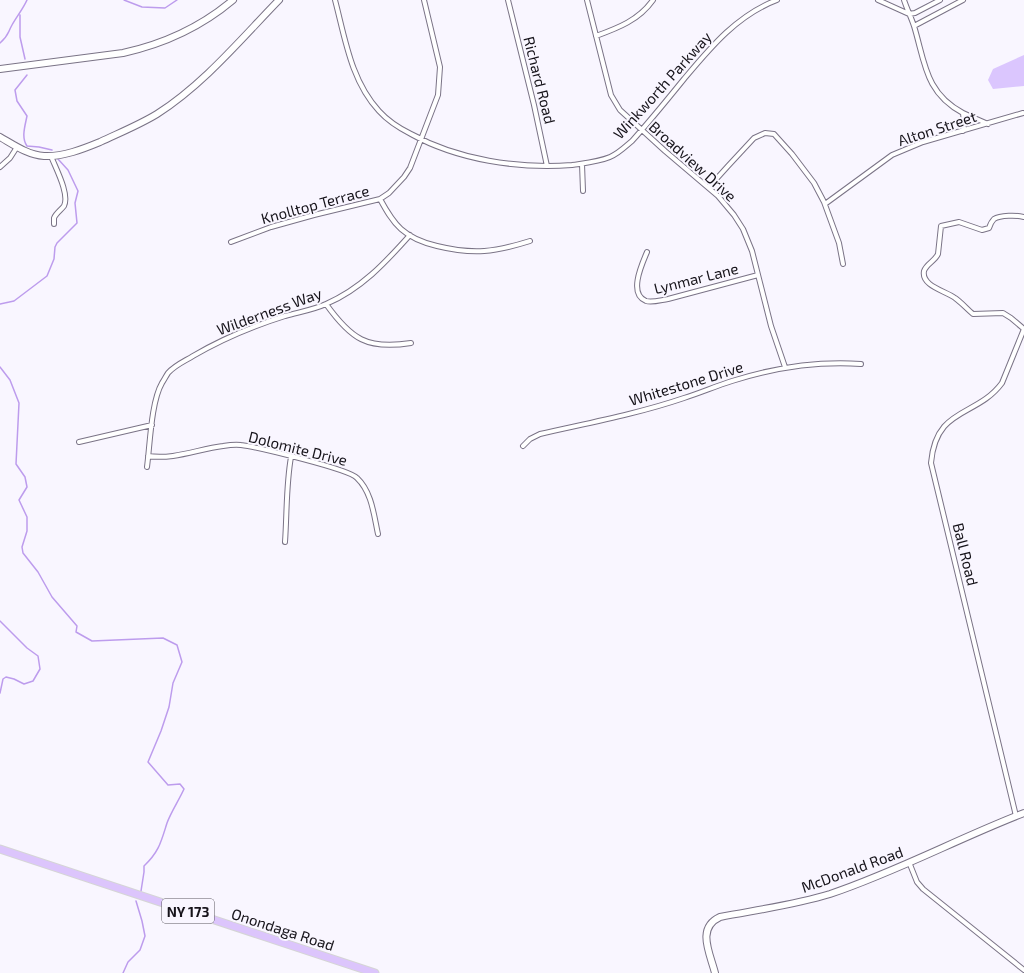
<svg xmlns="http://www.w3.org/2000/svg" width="1024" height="973" font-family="'Exo 2',sans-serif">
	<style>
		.green { fill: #dbc6fe }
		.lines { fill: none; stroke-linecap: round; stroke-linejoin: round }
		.stream { stroke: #bd9ced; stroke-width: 1.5 }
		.street-casing { stroke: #7a7386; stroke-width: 6 }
		.secondary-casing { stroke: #7a7386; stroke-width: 8 }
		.primary-casing { stroke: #d5d5d6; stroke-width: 9 }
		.street { stroke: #fff; stroke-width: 4 }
		.secondary { stroke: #fff; stroke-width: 6 }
		.primary { stroke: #dcc5fc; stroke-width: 7 }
		.labels { text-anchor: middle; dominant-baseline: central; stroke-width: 4; stroke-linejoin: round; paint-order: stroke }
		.shield { fill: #f9f6ff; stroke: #5a575f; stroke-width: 1 }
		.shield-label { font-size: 14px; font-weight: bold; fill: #16131a }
		.street-label { font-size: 15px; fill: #16131a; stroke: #f9f6ff }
	</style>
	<rect width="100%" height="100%" fill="#f9f6ff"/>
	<path class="green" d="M1024,55v31l-31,3 -5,-9 5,-11z"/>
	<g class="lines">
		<path class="stream" d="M124,0l18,7 23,1 12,-8
			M20,15v22l5,22
			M0,43c9,-8 7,-9 12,-18 5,-9 11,-16 15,-25
			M27,75l-12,15 2,11 10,15c-2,10 -6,22 0,30l12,1 13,3
			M0,304l14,-3 33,-25 7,-17 1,-12 2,-4 20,-20 -2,-20 3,-12 -10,-21 -10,-11
			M0,367l10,13 9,23 -3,61 9,13 2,10 -8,13 8,17v14l-5,16 1,6 15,19 14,25 25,29 -1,6 16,9 71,-3 14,7 5,17 -9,21 -4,24 -8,24 -13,31 20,23 12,-1 4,5c-5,11 -13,23 -17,34 -6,19 -8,29 -23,43v6l-3,19
			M0,621l27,27 11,8 2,13 -7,12 -9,3 -10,-5 -8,-2 -3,2 -3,14
			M123,973l5,-11 12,-12 5,-14 -3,-15 -6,-20"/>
		<g class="street-casing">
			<path id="street" d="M335,0c10,38 16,81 44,111 9,10 20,17 32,23 47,26 107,35 161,31 13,-2 26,-3 38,-8 8,-3 15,-10 22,-16 18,-20 35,-41 52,-62 26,-31 53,-64 93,-79
				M508,0l26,105 13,61
				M587,0l24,95 9,15 45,41 53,45 16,19 9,14 9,22 19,75 14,41
				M878,0l31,14 6,-1 25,-13
				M904,0c3,9 7,17 10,26 11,36 11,67 49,87 8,4 17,7 25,11
				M914,26l49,-26
				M596,36c22,-8 43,-16 57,-36
				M963,113l1,10 -1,8
				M51,156c4,11 19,38 13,50 -3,4 -8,7 -10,12v6
				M582,164l1,27
				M0,167l10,-9 7,-11
				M709,187l19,-21 26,-28 11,-5 9,1 18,20 22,29 10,19 15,41 4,21
				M380,199c6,11 12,22 21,30 10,9 23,14 36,17 37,9 58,6 93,-5
				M825,204l67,-49 31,-13 100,-29
				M1024,217c-7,-2 -24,-2 -30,2 -2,2 -4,6 -5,9l-7,2 -23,-8 -18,4 -3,28c-3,7 -12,10 -14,17 -3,15 22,20 31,27 6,4 12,11 18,16l30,-1 8,5 13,11
				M231,242l40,-15 43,-12 66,-16 9,-6 15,-16 6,-9 28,-73 2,-28 -16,-67
				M647,252c-5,12 -19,42 -1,49 6,2 15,-1 22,-2l90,-24
				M326,304c25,35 41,46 85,39
				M79,442l73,-17
				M523,446l7,-7 10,-5c48,-11 97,-20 144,-36 16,-5 32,-12 48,-17 44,-14 84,-20 129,-17
				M148,456c26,4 50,-7 75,-10 6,-1 12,-2 18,-1 16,2 108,24 116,33 15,14 17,38 21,56
				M147,467c3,-22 4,-65 15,-84 2,-3 4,-7 6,-10 7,-8 17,-12 25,-17 29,-17 60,-30 92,-40 14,-4 28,-6 41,-12 35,-15 59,-41 84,-69
				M285,542c2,-28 1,-57 6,-85
				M1016,816l-85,-353c5,-57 45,-45 71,-80l22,-54
				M909,862l8,20 6,7 101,81"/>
		</g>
		<g class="secondary-casing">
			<path id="secondary" d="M0,69l123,-16c41,-9 78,-26 110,-53
				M0,137c14,8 28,18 44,19 19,1 39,-7 56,-14 19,-9 39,-17 57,-28 47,-30 84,-75 122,-114
				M715,973c-5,-20 -19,-45 5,-56 36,-7 74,-12 110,-23 66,-22 129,-56 194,-81"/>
		</g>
		<g class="primary-casing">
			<path id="primary" d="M0,849l375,124"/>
		</g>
		<use href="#street" class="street"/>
		<use href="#secondary" class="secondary"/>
		<use href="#primary" class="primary"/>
	</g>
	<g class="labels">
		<rect class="shield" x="162" y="899" width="52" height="24" rx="3"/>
		<g class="shield-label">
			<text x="188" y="911">NY 173</text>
		</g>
		<g class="street-label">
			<text transform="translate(540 80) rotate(76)">Richard Road</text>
			<text transform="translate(662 85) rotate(-48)">Winkworth Parkway</text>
			<text transform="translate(937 128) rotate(-18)">Alton Street</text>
			<text transform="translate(693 161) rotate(42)">Broadview Drive</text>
			<text transform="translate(315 204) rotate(-15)">Knolltop Terrace</text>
			<text transform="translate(696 278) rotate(-14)">Lynmar Lane</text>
			<text transform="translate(269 311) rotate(-20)">Wilderness Way</text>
			<text transform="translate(686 383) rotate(-17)">Whitestone Drive</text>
			<text transform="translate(298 448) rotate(14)">Dolomite Drive</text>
			<text transform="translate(966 554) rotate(76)">Ball Road</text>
			<text transform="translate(852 869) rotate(-20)">McDonald Road</text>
			<text transform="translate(283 929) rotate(18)">Onondaga Road</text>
		</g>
	</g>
</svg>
